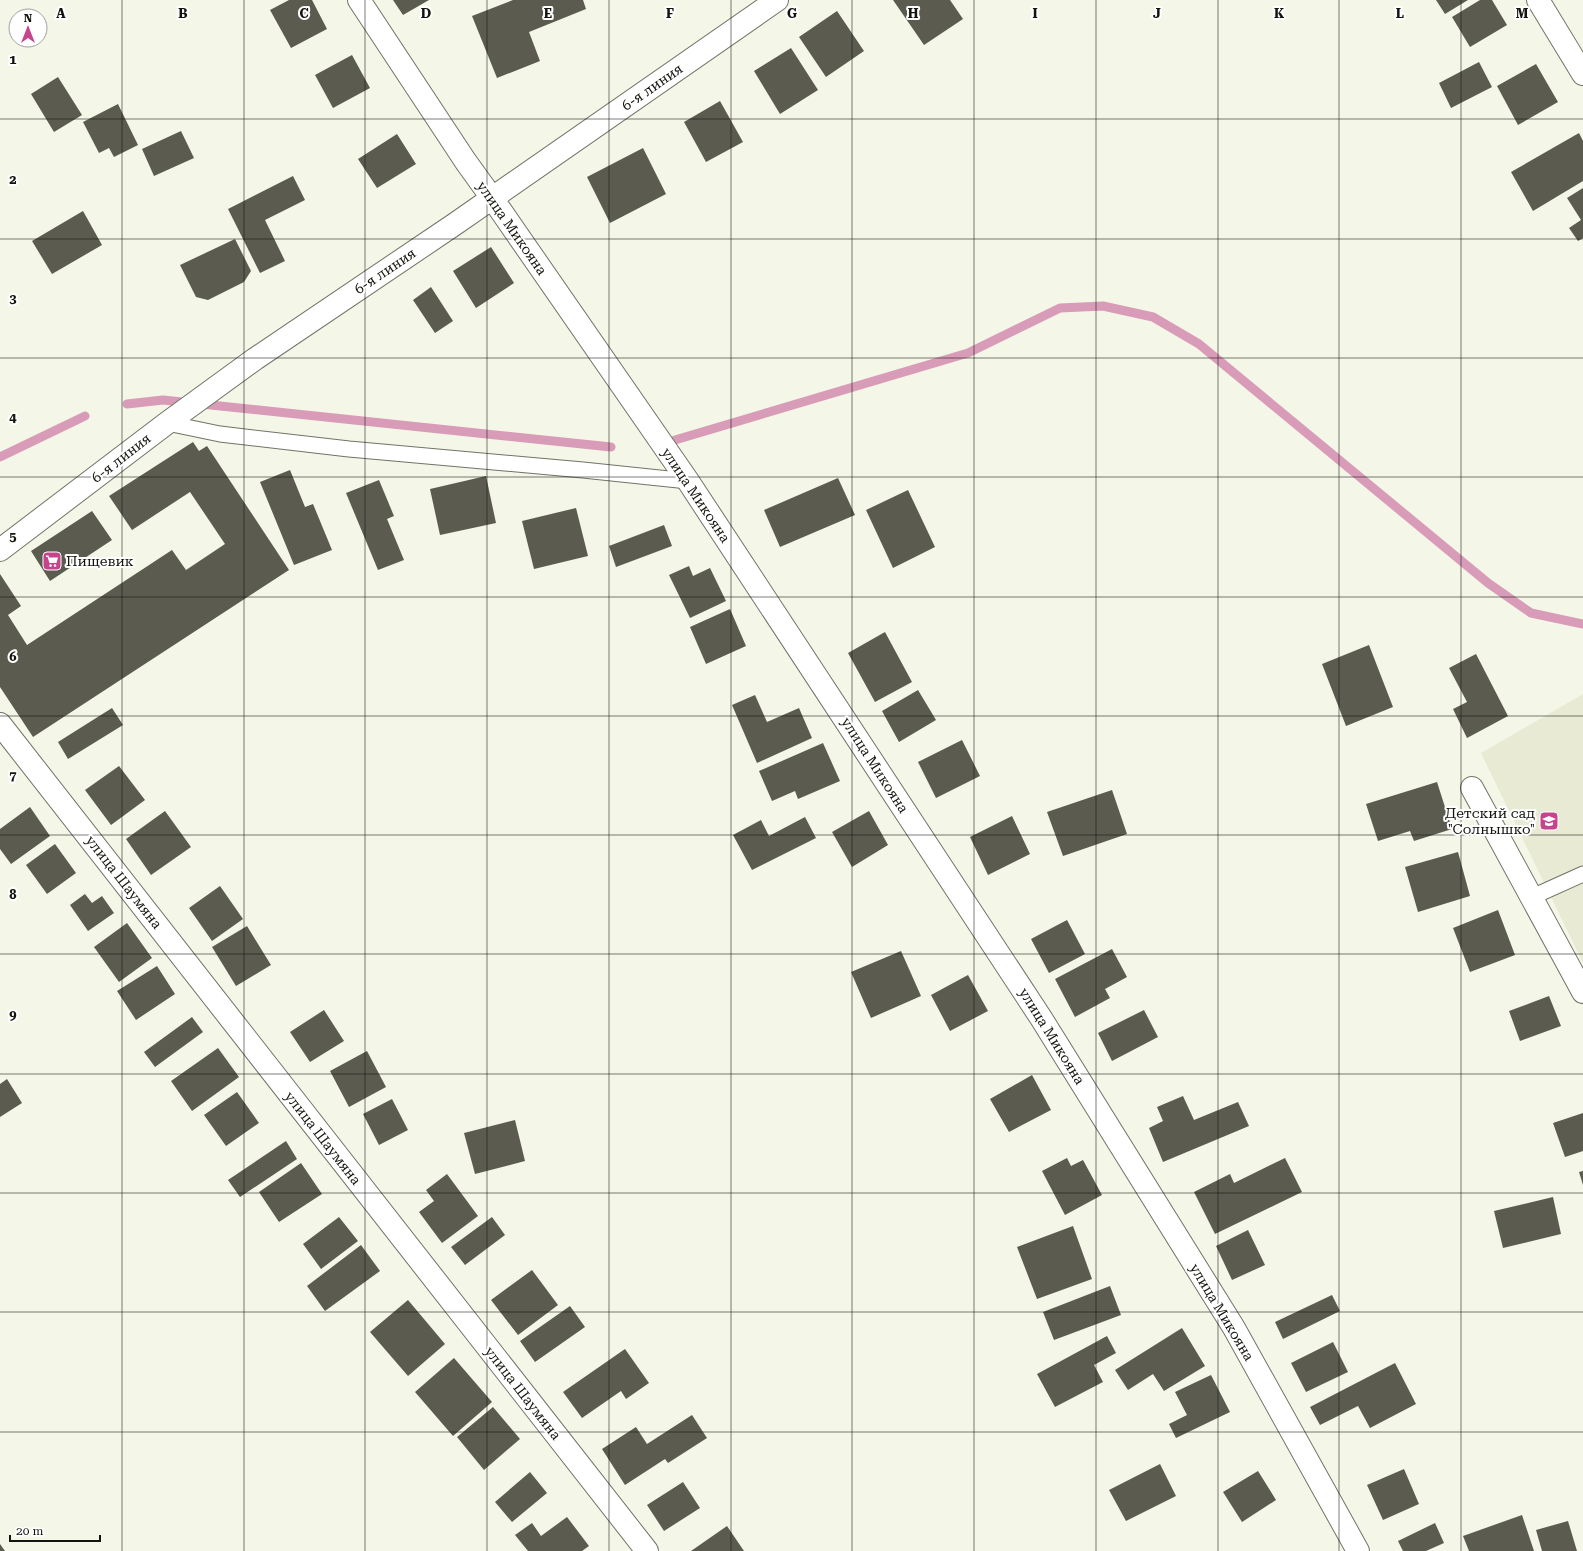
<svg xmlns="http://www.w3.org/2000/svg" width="1583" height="1551" font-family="'Roboto Serif',serif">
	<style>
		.built { fill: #e8ead4 }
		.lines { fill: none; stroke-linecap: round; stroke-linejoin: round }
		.stream { stroke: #d89cb8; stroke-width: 9 }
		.building { fill: #5b5c4f }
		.lane-casing { stroke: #727366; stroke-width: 17 }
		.street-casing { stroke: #727366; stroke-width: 24 }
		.lane { stroke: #fff; stroke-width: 15 }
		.street { stroke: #fff; stroke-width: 22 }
		.grid { fill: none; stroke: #14140f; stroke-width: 1; stroke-opacity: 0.55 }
		.labels { text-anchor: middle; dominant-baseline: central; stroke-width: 4; stroke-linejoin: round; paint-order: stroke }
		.street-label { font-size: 14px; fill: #14140f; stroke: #fff }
		.poi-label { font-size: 14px; fill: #14140f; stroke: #fff; text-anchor: start }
		.grid-label { font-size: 13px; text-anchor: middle; font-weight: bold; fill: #14140f; stroke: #fff; stroke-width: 4; stroke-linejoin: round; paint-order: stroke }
	</style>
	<rect width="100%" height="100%" fill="#f4f6e7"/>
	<path class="built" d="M1583,694v269l-102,-210z"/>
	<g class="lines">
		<path class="stream" d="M127,404l36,-4 448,47
			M675,440l293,-87 92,-45 43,-2 50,11 46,27 289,239 43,30 52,11
			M0,457l85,-41"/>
	</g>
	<path class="building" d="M289,0h23l15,29 -36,19 -21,-38z
		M393,0h36l-26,15z
		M513,0h70l3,9 -57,23 11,29 -43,17 -25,-62z
		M893,0h57l13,19 -39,26z
		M1436,0h32l-23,14z
		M1480,0h12l15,25 -37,22 -18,-30z
		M837,11l27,40 -38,26 -27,-40z
		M791,48l27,42 -38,24 -26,-43z
		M352,55l18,33 -37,20 -18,-33z
		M1479,62l13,25 -41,21 -12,-25z
		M1536,64l22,38 -40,23 -21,-39z
		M58,77l24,38 -28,17 -23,-38z
		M720,101l23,41 -37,20 -22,-40z
		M118,104l20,41 -24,12 -5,-9 -10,5 -16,-31z
		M181,131l13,27 -40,18 -12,-27z
		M1579,133l4,8v40l-50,30 -22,-39z
		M397,134l19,30 -39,24 -19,-29z
		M643,148l23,46 -56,29 -23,-46z
		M293,176l12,24 -40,20 20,41 -25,12 -32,-64z
		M1583,188v50l-5,3 -9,-13 12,-8 -14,-22z
		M83,211l19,34 -50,29 -20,-33z
		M235,239l16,32 -7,11 -36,18 -12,-3 -16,-32z
		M491,247l23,36 -38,25 -23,-37z
		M431,287l22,34 -18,12 -22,-33z
		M193,442l6,9 8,-5 82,124 -256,167 -33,-50v-113l21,32 -13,9 19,30 145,-95 14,20 39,-26 -35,-52 -58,38 -23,-34z
		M290,470l15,37 8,-3 19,46 -38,15 -34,-83z
		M486,476l10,47 -56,12 -10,-46z
		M838,478l17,37 -75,32 -16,-37z
		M379,480l15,36 -7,3 17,41 -26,10 -32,-77z
		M908,490l27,57 -42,21 -27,-58z
		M576,508l12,48 -54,13 -12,-48z
		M92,511l20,29 -62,41 -19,-30z
		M664,525l8,21 -56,21 -7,-21z
		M689,566l4,10 17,-8 16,33 -36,17 -21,-43z
		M730,609l16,37 -40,18 -16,-37z
		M885,632l27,50 -37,20 -27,-49z
		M1369,645l24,62 -47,19 -24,-62z
		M1476,654l32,62 -41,22 -14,-29 14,-7 -18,-34z
		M918,690l18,30 -37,22 -17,-31z
		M755,695l12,27 32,-14 13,30 -55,25 -25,-58z
		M112,708l11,17 -55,34 -10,-17z
		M962,740l18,36 -44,22 -18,-36z
		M823,743l17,38 -42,18 -3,-8 -23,10 -13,-30z
		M119,766l26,34 -34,25 -26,-35z
		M1437,782l15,47 -38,12 -4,-10 -32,10 -12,-37z
		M1112,790l15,44 -64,22 -16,-44z
		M30,807l20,29 -39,28 -11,-15v-20z
		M165,811l26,36 -40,28 -25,-36z
		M869,811l19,34 -36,22 -20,-35z
		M1012,816l18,38 -42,21 -18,-38z
		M805,817l11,21 -64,32 -19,-35 28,-15 8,16z
		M55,844l21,29 -29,21 -21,-29z
		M1458,852l12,44 -52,16 -13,-45z
		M220,886l23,33 -31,22 -23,-33z
		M85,894l7,9 10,-7 12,17 -26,18 -18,-26z
		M1498,910l17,45 -45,17 -17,-44z
		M1067,920l18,34 -36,19 -18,-34z
		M127,923l25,35 -33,24 -25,-35z
		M247,926l24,39 -35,21 -24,-39z
		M1112,949l15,28 -22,12 5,9 -35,19 -20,-38z
		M901,951l20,45 -50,22 -20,-46z
		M157,966l18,28 -39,26 -19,-29z
		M968,975l20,36 -38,20 -19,-36z
		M1549,996l12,30 -41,15 -11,-30z
		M324,1010l20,31 -34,21 -20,-30z
		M1144,1010l14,27 -46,24 -14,-28z
		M192,1017l11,15 -48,35 -11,-15z
		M218,1048l21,29 -47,34 -21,-30z
		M367,1051l19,36 -37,20 -19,-36z
		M1032,1075l19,35 -42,22 -19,-33z
		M7,1079l15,24 -22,14v-33z
		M237,1092l22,31 -33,23 -22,-31z
		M1183,1096l11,24 44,-18 11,24 -86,36 -14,-34 14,-7 -6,-14z
		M392,1099l16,31 -29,15 -16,-31z
		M1583,1113v38l-18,6 -12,-34z
		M515,1120l10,41 -50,13 -11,-41z
		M286,1141l11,18 -57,38 -12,-17z
		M1067,1158l4,8 12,-6 19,35 -37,20 -23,-44z
		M1285,1158l17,34 -87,42 -21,-42 36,-18 4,9z
		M301,1163l21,31 -43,28 -20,-30z
		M1583,1171v14l-4,-13z
		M447,1174l31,42 -36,27 -23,-31 15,-11 -8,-11z
		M1553,1197l8,37 -58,14 -9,-37z
		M339,1217l19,24 -37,28 -18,-25z
		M492,1217l13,18 -40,30 -14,-18z
		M1073,1226l19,53 -55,20 -20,-52z
		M1248,1230l17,35 -33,15 -16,-34z
		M361,1245l19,26 -55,40 -18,-25z
		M532,1270l26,35 -40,30 -27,-35z
		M1110,1286l11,29 -67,25 -11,-28z
		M1332,1295l8,16 -57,28 -8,-17z
		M408,1300l37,44 -37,32 -38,-44z
		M570,1306l15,21 -50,35 -15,-21z
		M1182,1328l23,38 -41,25 -11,-17 -25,16 -13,-20z
		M1107,1336l9,17 -22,12 9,17 -48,25 -18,-33z
		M1333,1342l15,30 -42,20 -15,-29z
		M625,1349l24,34 -23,16 -5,-8 -39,27 -19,-26z
		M454,1358l38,44 -39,34 -38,-44z
		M1395,1363l21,41 -46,24 -12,-22 -38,19 -10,-18z
		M1211,1375l19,37 -54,26 -7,-14 18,-9 -12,-23z
		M493,1407l27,32 -36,31 -27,-33z
		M692,1415l15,23 -39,25 -3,-4 -40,26 -23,-36 34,-22 11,17z
		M1160,1464l16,32 -50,25 -17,-31z
		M1404,1469l15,35 -36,16 -16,-35z
		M1258,1471l18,29 -34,22 -19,-30z
		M530,1472l17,21 -35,29 -17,-20z
		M683,1482l17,26 -36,23 -17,-26z
		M1522,1515l12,36h-65l-6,-15z
		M567,1517l22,29 -7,5h-54l-13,-16 17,-12 9,13z
		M1568,1521l9,30h-35l-6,-21z
		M1435,1523l9,20 -18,8h-23l-5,-10z
		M727,1526l17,25h-53z
		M0,1544l5,7h-5z"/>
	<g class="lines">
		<g class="lane-casing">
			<path id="lane" d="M167,423l53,11 129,15 234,21 105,11
				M1532,897l51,-23"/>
		</g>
		<g class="street-casing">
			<path id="street" d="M359,0l107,162 26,36 196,283 353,537 193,310 124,223
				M1538,0l45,74
				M0,550l167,-127 88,-64 200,-135 322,-224
				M0,724l647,827
				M1472,788l111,204"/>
		</g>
		<use href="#lane" class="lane"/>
		<use href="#street" class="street"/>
	</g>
	<path class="grid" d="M122,0v1551M244,0v1551M365,0v1551M487,0v1551M609,0v1551M731,0v1551M852,0v1551M974,0v1551M1096,0v1551M1218,0v1551M1339,0v1551M1461,0v1551M0,119h1583M0,239h1583M0,358h1583M0,477h1583M0,597h1583M0,716h1583M0,835h1583M0,954h1583M0,1074h1583M0,1193h1583M0,1312h1583M0,1432h1583"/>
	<defs>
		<g id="supermarket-square" transform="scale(1)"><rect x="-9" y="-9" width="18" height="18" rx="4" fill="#c6448c" stroke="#fff"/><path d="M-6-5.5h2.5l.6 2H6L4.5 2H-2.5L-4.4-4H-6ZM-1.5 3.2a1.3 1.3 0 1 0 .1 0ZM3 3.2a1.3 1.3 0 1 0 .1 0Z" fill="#fff"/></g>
		<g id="school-square" transform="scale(1)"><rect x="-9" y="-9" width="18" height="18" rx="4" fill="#c6448c" stroke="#fff"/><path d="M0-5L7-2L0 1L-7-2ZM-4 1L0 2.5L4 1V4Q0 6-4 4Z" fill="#fff"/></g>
	</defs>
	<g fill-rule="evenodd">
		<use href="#supermarket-square" x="52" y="561"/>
		<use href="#school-square" x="1549" y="821"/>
	</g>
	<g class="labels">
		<g class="street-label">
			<text transform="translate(652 87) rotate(-35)">6-я линия</text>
			<text transform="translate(512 228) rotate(55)">улица Микояна</text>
			<text transform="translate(385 271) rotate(-34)">6-я линия</text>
			<text transform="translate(121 458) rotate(-38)">6-я линия</text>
			<text transform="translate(696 495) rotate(56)">улица Микояна</text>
			<text transform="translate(875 765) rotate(57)">улица Микояна</text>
			<text transform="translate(124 882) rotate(52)">улица Шаумяна</text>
			<text transform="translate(1052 1036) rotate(58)">улица Микояна</text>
			<text transform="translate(323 1138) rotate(52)">улица Шаумяна</text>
			<text transform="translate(1222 1312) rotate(59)">улица Микояна</text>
			<text transform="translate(523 1393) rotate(52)">улица Шаумяна</text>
		</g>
		<g class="poi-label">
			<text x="66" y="561">Пищевик</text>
			<text x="1535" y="813" text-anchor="end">Детский сад<tspan x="1535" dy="16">"Солнышко"</tspan></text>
		</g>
	</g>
	<g class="grid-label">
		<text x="61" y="18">A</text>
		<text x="183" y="18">B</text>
		<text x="304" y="18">C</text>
		<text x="426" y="18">D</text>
		<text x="548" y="18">E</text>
		<text x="670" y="18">F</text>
		<text x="792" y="18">G</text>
		<text x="913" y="18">H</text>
		<text x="1035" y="18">I</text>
		<text x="1157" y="18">J</text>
		<text x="1279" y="18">K</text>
		<text x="1400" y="18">L</text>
		<text x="1522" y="18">M</text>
		<text x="13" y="64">1</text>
		<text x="13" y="184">2</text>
		<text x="13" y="303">3</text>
		<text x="13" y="422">4</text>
		<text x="13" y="541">5</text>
		<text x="13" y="661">6</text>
		<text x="13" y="780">7</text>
		<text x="13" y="899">8</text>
		<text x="13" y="1019">9</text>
	</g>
	<g transform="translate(28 28)"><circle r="19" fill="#ffffff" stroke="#a1a19f"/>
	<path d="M0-3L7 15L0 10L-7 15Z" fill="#c6448c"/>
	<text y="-6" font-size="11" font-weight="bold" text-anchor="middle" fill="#14140f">N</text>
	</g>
	<path d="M10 1535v6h90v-6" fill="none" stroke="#14140f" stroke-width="2"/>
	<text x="16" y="1535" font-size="12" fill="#14140f" stroke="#ffffff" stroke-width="3" paint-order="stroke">20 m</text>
</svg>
